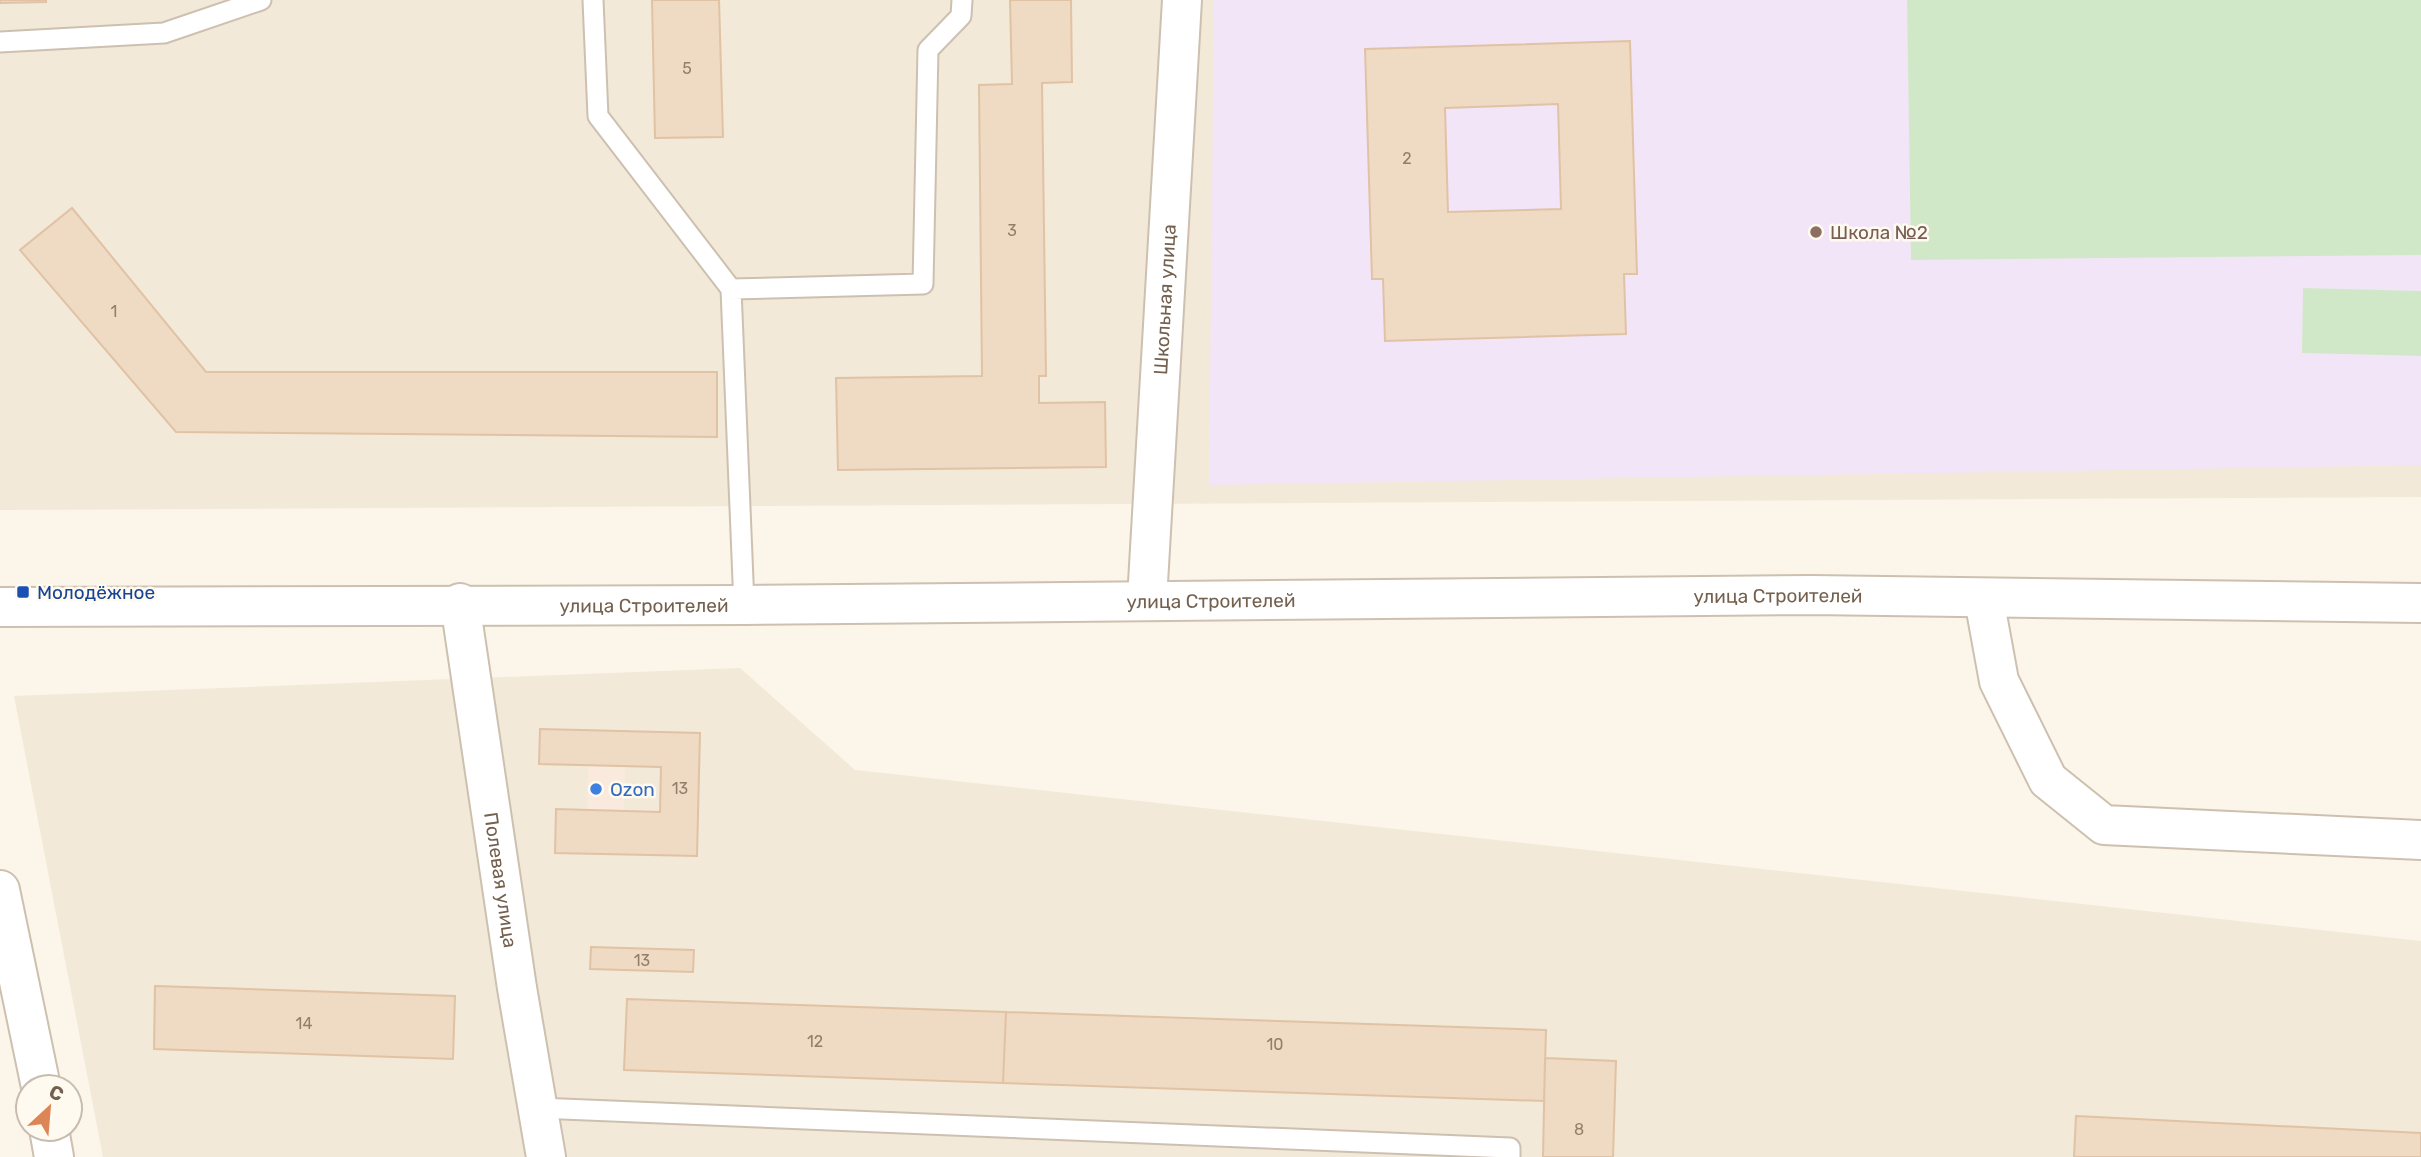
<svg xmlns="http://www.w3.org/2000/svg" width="2421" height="1157" font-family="Rubik,sans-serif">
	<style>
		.residential { fill: #f2e9d8 }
		.commercial { fill: #faeade }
		.education { fill: #f3e5f8 }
		.green { fill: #d1e8c8 }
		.building { fill: #efdac3; stroke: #e0c2a4; stroke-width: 2; fill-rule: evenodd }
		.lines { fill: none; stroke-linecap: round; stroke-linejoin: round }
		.service-casing { stroke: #cdc0b0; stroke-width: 23 }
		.minor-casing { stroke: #cdc0b0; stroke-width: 42 }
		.service { stroke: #fff; stroke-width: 19 }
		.minor { stroke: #fff; stroke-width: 38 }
		.education-dot { fill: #8d6e63; stroke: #fefaef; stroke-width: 2.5 }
		.transit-dot { fill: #1a4fb4; stroke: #fefaef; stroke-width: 2.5 }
		.shop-dot { fill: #3f7fe0; stroke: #fefaef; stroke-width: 2.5 }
		.labels { text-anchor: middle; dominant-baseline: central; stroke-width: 5; stroke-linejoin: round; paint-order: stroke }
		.number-label { font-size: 16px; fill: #937e6b }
		.education-label { font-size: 19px; fill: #785e54; stroke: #fefaef; text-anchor: start }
		.street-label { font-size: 19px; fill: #74604e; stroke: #fefaef }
		.transit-label { font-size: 19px; fill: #164399; stroke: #fefaef; text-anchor: start }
		.shop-label { font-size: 19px; fill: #366cbe; stroke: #fefaef; text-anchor: start }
	</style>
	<rect width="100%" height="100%" fill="#fbf6e9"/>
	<path class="residential" d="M0,0h2421v497l-2421,13z
		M740,668l115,102 1566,171v216h-2318l-89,-461z"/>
	<path class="commercial" d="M588,765l37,1 -1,44 -37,-1z"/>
	<path class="education" d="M1214,0h1207v465l-1212,20z"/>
	<path class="green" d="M1907,0h514v255l-510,5z
		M2303,288l118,3v65l-119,-3z"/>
	<path class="building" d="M0,0h46v2l-46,1z
		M652,0h67l4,137 -68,1z
		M1010,0h61l1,82 -30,1 4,293h-7v27l66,-1 1,65 -268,3 -2,-92 146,-2 -3,-291 33,-1z
		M1630,41l7,233h-13l2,60 -241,7 -2,-62h-11l-7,-230zM1558,104l3,105 -113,3 -3,-104z
		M72,208l134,164h511v65l-541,-5 -156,-182z
		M540,729l160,4 -3,123 -142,-3 1,-44 104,3 1,-45 -122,-3z
		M591,947l103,3 -1,22 -103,-3z
		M155,986l300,10 -2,63 -299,-10z
		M627,999l379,13 -3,71 -379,-13z
		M1006,1012l540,18 -2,71 -541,-18z
		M1545,1058l71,3 -3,96h-70z
		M2076,1116l345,17v24h-347z"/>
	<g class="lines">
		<g class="service-casing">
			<path id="service" d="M593,0l5,116 133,173
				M0,42l164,-9 97,-33
				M744,605l-13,-316 192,-5 5,-234 33,-34 1,-16
				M538,1108l972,40v9"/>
		</g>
		<g class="minor-casing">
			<g id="minor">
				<path d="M1984,599l15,82 49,99 56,45 317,15"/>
				<path id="s1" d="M1147,600l35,-600"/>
				<path id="s2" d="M460,603l57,385 29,169"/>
				<path id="s3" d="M0,607l744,-2 1067,-10 610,8"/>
				<path d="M0,890l41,197"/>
				<path d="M49,1129l5,28"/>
			</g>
		</g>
		<use href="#service" class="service"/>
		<use href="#minor" class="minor"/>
	</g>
	<circle class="education-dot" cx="1816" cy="232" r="7"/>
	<rect class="transit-dot" x="16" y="585" width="14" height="14" rx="3.5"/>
	<circle class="shop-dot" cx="596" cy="789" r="7"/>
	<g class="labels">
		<g class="number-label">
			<text x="687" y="68">5</text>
			<text x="1407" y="158">2</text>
			<text x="1012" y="230">3</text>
			<text x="114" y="311">1</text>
			<text x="680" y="788">13</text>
			<text x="642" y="960">13</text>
			<text x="304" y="1023">14</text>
			<text x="815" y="1041">12</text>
			<text x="1275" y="1044">10</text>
			<text x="1579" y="1129">8</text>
		</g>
		<g class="education-label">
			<text x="1830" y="232">Школа №2</text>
		</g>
		<g class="street-label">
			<text stroke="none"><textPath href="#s1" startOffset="301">Школьная улица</textPath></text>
			<text stroke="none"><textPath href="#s3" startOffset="1778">улица Строителей</textPath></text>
			<text stroke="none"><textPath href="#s3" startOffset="1211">улица Строителей</textPath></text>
			<text stroke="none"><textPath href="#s3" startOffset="644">улица Строителей</textPath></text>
			<text stroke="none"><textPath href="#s2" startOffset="280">Полевая улица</textPath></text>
		</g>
		<g class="transit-label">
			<text x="37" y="592">Молодёжное</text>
		</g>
		<g class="shop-label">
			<text x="610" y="789">Ozon</text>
		</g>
	</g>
	<g transform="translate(49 1108) rotate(26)"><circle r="33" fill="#fefaef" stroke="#c7bcaf" stroke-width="2"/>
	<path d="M0-5L12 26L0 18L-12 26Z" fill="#dc8557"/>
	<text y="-10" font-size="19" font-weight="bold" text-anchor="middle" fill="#74604e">С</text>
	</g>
</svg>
